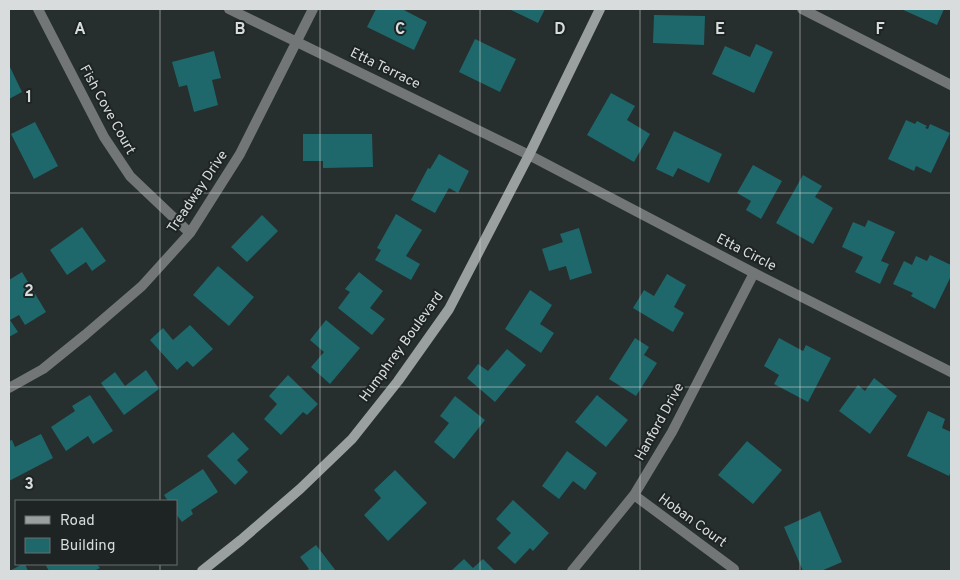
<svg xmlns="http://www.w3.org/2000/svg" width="960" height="580" font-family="Overpass,sans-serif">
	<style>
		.building { fill: #1e686b }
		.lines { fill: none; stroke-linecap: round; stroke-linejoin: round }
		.street { stroke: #727676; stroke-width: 10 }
		.secondary { stroke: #9a9f9f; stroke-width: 10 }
		.grid { fill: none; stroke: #d8dcdc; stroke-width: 1; stroke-opacity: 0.55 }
		.labels { text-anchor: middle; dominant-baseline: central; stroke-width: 4; stroke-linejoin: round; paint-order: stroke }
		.street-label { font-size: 14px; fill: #d8dcdc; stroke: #1e2424 }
		.grid-label { font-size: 16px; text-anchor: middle; font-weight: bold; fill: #d8dcdc; stroke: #1e2424; stroke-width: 4; stroke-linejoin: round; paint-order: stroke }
	</style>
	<rect width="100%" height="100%" fill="#272e2e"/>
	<path class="building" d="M376,9h26l25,13 -13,28 -47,-23z
		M509,9h36l-7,14z
		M901,9h43l-7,16z
		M654,15l51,1 -1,29 -51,-2z
		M475,39l41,20 -16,33 -41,-20z
		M756,44l17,8 -19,41 -42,-19 13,-28 25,11z
		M214,51l7,27 -9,2 6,25 -24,7 -7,-27 -8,2 -7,-25z
		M9,65l13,27 -13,7z
		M611,93l24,13 -8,14 23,14 -16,28 -47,-27z
		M906,120l9,4 2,-3 10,5 -2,2 3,1 2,-5 20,9 -19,40 -15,-7 -2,5 -26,-12z
		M35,122l23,44 -24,13 -23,-45z
		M674,131l48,23 -13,29 -31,-15 -5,9 -17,-8z
		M303,134h69l1,33 -50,1v-7h-20z
		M439,154l30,17 -11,22 -9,-5 -14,25 -24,-13 17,-32 2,1z
		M753,165l29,16 -21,38 -15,-9 5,-9 -14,-8z
		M803,175l19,11 -7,11 18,11 -20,36 -37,-21z
		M396,214l26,16 -16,26 14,8 -9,16 -36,-20 6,-10 -4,-2z
		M262,215l16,16 -31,31 -16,-15z
		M868,220l27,12 -14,29 8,3 -9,20 -25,-12 8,-15 -21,-10 11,-25 12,5z
		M82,227l24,34 -14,10 -6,-9 -19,13 -17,-25z
		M579,228l13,45 -22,7 -4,-14 -17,5 -7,-22 21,-7 -3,-8z
		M930,255l21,10v11l-16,33 -24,-13 2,-3 -20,-9 11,-23 8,4 4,-9 11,5z
		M218,266l36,31 -25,29 -36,-31z
		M22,272l24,40 -21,13 -6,-10 -9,5 8,12 -9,5v-57z
		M359,272l24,19 -13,17 15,11 -13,16 -34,-27 12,-16 -5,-3z
		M667,274l19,11 -12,22 10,6 -11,19 -40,-24 11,-18 10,6z
		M530,290l22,15 -12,19 14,9 -13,20 -36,-24z
		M326,320l34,28 -30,36 -19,-17 13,-15 -14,-12z
		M190,325l23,24 -20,18 -6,-6 -10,9 -27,-30 13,-12 10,12z
		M635,338l14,9 -5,8 13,8 -21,33 -27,-17z
		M779,338l24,13 3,-6 25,13 -23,44 -34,-18 5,-9 -15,-9z
		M507,349l19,16 -31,37 -28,-24 11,-14 10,7z
		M146,370l13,19 -35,26 -23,-32 14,-11 10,14z
		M288,375l30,29 -11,11 -4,-3 -22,23 -17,-16 13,-15 -8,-8z
		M874,378l23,18 -27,38 -31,-23 19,-26 7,6z
		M90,395l23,36 -20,13 -5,-8 -22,15 -15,-24 24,-16 -3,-5z
		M597,395l31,25 -22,27 -31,-25z
		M455,396l30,24 -31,39 -20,-17 15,-19 -9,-7z
		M928,411l17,8 -3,9 9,4v39l-2,5 -42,-20z
		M233,432l16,17 -12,11 11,12 -13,13 -28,-29z
		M41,434l12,24 -44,23v-40l3,-1 3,7z
		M747,441l35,29 -29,34 -35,-29z
		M567,451l30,22 -12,17 -12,-9 -14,18 -17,-13z
		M203,469l15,23 -27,18 2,4 -11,8 -6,-8v-13h-8l-4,-6z
		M395,470l32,33 -39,38 -24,-26 17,-17 -7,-8z
		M513,500l36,33 -16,18 -3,-3 -15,16 -18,-16 14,-15 -15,-14z
		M820,511l22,51 -21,9h-18l-19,-44z
		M316,545l20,26h-31l4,-2 -9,-12z
		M464,559l9,9 10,-9 12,12h-44z
		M23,564h2l3,7h-19z
		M45,564h52l3,4 -6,3h-45z"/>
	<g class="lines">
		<path class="street" d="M38,9l66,128 26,39 60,57
			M229,9l300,146 225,118 197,99
			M802,9l149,76
			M9,388l34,-19 42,-34 57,-49 48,-53 50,-79 73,-145
			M634,495l100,74
			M572,571l62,-76 38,-63 82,-159"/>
		<path class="secondary" d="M202,571l39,-31 59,-51 52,-50 46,-58 51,-72 80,-154 71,-146"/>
	</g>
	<path class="grid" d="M160,9v492M320,9v562M480,9v562M640,9v562M800,9v562M9,193h942M9,387h942M160,564v7"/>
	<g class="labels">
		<g class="street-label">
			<text transform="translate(385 69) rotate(26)">Etta Terrace</text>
			<text transform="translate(107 110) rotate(61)">Fish Cove Court</text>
			<text transform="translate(198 192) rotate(-56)">Treadway Drive</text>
			<text transform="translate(746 253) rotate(27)">Etta Circle</text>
			<text transform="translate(402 347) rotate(-54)">Humphrey Boulevard</text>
			<text transform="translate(660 422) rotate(-61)">Hanford Drive</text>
			<text transform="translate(692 521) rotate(36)">Hoban Court</text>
		</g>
	</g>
	<g class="grid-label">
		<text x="80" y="34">A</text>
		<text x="240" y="34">B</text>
		<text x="400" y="34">C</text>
		<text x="560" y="34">D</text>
		<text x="720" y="34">E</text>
		<text x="880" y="34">F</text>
		<text x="29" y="102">1</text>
		<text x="29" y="296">2</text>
		<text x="29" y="489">3</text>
	</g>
	<rect width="960" height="580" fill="none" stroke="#d8dcdc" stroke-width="20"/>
	<rect x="15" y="500" width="162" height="65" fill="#1e2424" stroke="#686e6e"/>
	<rect x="25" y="516" width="25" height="8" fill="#9a9f9f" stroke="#686e6e"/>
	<text x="60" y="525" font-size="15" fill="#d8dcdc">Road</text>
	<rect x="25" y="538" width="25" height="15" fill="#1e686b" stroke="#686e6e"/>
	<text x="60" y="550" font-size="15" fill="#d8dcdc">Building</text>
</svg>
